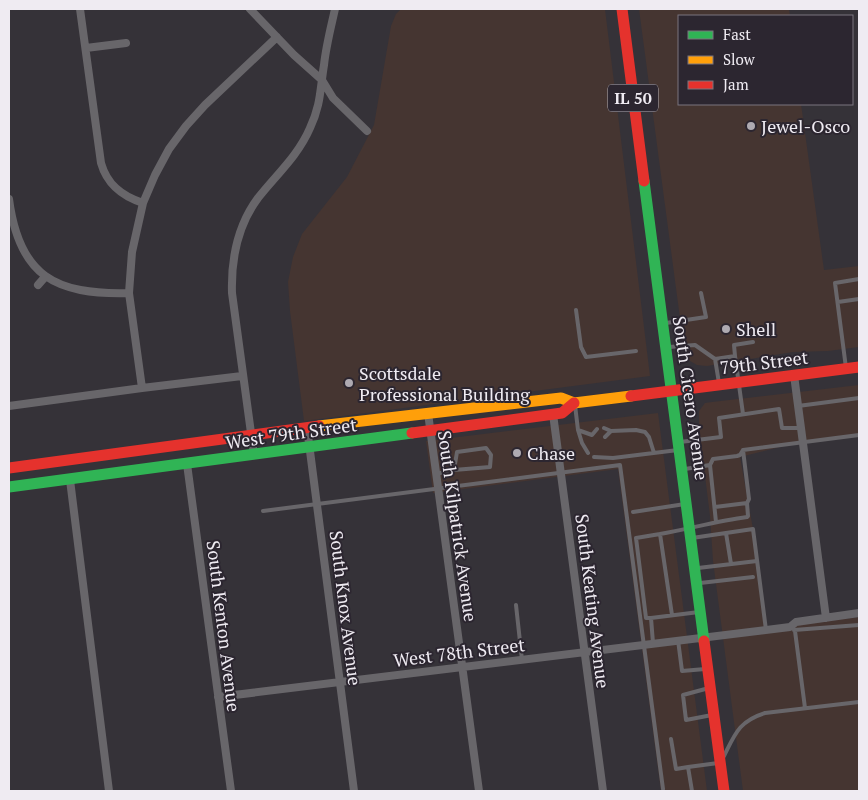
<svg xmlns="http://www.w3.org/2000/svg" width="868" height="800" font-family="'PT Serif',serif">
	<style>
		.commercial { fill: #453531 }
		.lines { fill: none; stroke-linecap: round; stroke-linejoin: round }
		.lane { stroke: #68666a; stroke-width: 4 }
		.street { stroke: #68666a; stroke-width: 8 }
		.fast { stroke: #30b455; stroke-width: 11 }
		.slow { stroke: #ff9f0a; stroke-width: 11 }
		.jam { stroke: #e5322d; stroke-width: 11 }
		.poi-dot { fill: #aeaab1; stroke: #2c2630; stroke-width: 2 }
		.labels { text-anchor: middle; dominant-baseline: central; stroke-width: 4; stroke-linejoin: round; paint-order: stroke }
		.shield { fill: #2c2630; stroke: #b4b0b8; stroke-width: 1 }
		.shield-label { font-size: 16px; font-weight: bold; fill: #efebf2 }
		.poi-label { font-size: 18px; fill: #efebf2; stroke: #2c2630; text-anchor: start }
		.street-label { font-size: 18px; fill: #efebf2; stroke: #2c2630 }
	</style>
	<rect width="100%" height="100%" fill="#353238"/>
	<path class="commercial" d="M401,9h204l45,367 -346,45 -14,-110 -2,-29 5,-25 9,-23 45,-57 27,-52 17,-99 5,-12z
		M639,9h150l1,7h-111v88h122l23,166 35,-4v81l-31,4 -35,1 -86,14 -10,-1 -7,-4 -4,-7 -3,-13z
		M859,385v50l-67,9 -52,13 13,72 13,99 93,-11v174h-116l-30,-230 -3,-45 -11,-89v-16l6,-8 7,-1z
		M658,413l49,378h-46l-43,-322 -185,24 -7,-52z"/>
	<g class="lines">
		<path class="lane" d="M838,302l21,-3
			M576,310l5,37 5,10 50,-6
			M666,323l40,-6 -5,-24
			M669,347l26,-2 20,14
			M735,356l-1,-11 19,-3
			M846,368l-11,-85 24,-4
			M719,383l-4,-24 20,-3 8,58
			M575,405l3,25 14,5 5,-6
			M798,406l61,-8
			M604,428l7,3 25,-1 9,2 4,5 5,16
			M578,430l4,13 6,10
			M605,437l6,-6
			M680,442l41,-5 -2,-19 60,-9 3,19h19
			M743,450l6,49 -2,4
			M594,457l19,1 65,-8
			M710,465l3,-6 24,-3 3,-1 3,-5 116,-15
			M685,469l25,-4 6,57
			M436,474l18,-4 36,-3 1,-12 -5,-7 -29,4 -3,18
			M263,511l357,-46 43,324
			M633,512l52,-8
			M726,533l5,31
			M692,538l61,-9 13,101
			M698,568l59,-7
			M700,583l53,-6
			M516,605l6,55
			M672,615l-12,-81c29,-5 57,-13 87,-17l1,-1 -1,-13 -32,4
			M651,618h-5l-10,-80 24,-4
			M794,630l65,-5
			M795,631l10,77
			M678,640l4,31 23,-2
			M653,643l-2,-25 48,-6
			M709,688l-26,7 3,25 26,-5
			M671,739l5,30 12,-2
			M724,756c11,-22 15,-35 41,-43l94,-11
			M692,791l-4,-24 30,-4"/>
		<path class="street" d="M80,9l21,154c6,21 20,33 42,40
			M250,9l44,46 28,25 11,18 34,33
			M86,48l40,-5
			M9,199c10,77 46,96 120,94
			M38,285l7,-8
			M794,375l32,243
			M142,388l-13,-95 3,-41 11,-49 12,-28 14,-26 17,-23 19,-21 72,-68
			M9,406l133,-18 100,-12
			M428,413l51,378
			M553,414l50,377
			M307,428l47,363
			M254,455l-22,-162c-1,-33 6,-68 26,-95 18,-23 40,-42 52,-70 11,-23 10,-39 14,-63 2,-19 7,-38 11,-56
			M187,464l44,327
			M70,480l39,311
			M218,697l572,-70 6,-5 63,-9"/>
		<path class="fast" d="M644,181l60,460
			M9,487l403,-54"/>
		<path class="slow" d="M319,426l242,-28 13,5 57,-7"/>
		<path class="jam" d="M622,9l22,172
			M631,396l228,-29
			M412,433l150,-20 12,-10
			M9,468l310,-42
			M704,641l20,150"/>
	</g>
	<g class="poi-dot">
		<circle cx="751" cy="126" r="5"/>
		<circle cx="726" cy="329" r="5"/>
		<circle cx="349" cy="383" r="5"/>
		<circle cx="517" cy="453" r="5"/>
	</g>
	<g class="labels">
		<rect class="shield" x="608" y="84.5" width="50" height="27" rx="4"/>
		<g class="shield-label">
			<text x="633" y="98">IL 50</text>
		</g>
		<g class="poi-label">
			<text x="761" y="126">Jewel-Osco</text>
			<text x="736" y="329">Shell</text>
			<text x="359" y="373">Scottsdale<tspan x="359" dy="21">Professional Building</tspan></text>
			<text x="527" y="453">Chase</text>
		</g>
		<g class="street-label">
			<text transform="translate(764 362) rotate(-7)">79th Street</text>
			<text transform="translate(691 398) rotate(82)">South Cicero Avenue</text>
			<text transform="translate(291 433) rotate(-8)">West 79th Street</text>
			<text transform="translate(458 526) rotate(82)">South Kilpatrick Avenue</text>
			<text transform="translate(593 601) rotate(83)">South Keating Avenue</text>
			<text transform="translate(346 608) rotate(83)">South Knox Avenue</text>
			<text transform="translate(224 626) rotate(83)">South Kenton Avenue</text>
			<text transform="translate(459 652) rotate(-7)">West 78th Street</text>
		</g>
	</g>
	<rect width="868" height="800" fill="none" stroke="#efebf2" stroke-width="20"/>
	<rect x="678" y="15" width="175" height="90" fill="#2c2630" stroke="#7a757e"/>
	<rect x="688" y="31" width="25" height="8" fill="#30b455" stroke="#7a757e"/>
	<text x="723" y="40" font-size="15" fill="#efebf2">Fast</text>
	<rect x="688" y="56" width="25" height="8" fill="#ff9f0a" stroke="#7a757e"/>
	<text x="723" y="65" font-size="15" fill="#efebf2">Slow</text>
	<rect x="688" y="81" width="25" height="8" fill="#e5322d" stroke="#7a757e"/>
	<text x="723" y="90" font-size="15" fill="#efebf2">Jam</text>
</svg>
